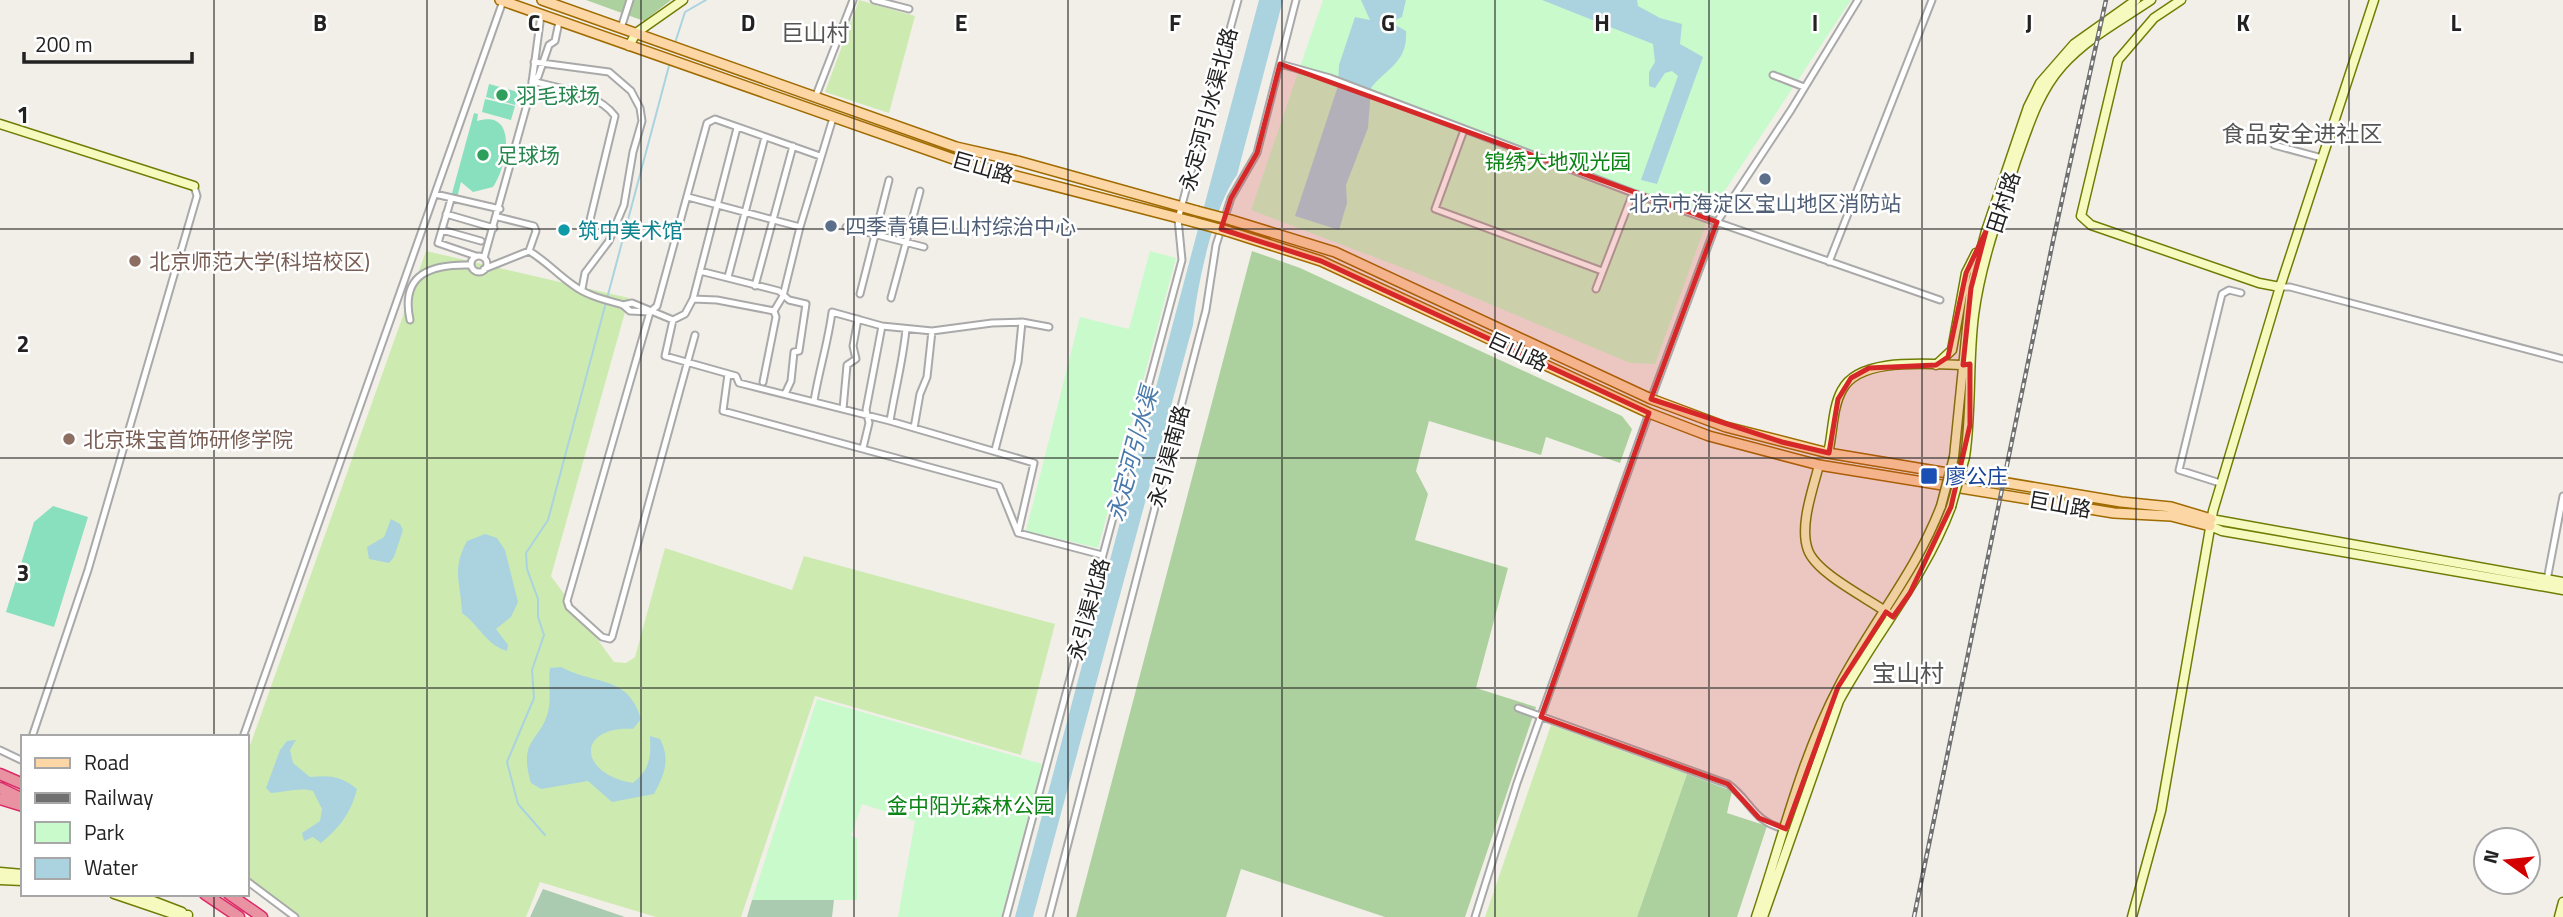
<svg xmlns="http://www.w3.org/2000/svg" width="2563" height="917" font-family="'Titillium Web','Noto Sans SC',sans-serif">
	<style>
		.grass { fill: #cdebb0 }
		.forest { fill: #add19e }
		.cemetery { fill: #aacbaf }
		.park { fill: #c8facc }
		.pitch { fill: #88e0be }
		.water { fill: #aad3df }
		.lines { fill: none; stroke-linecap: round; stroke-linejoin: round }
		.stream { stroke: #aad3df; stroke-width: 2 }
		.street-casing { stroke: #a9a9a9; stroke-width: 9 }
		.secondary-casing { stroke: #707d05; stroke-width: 11 }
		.primary-casing { stroke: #a06b00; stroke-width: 12 }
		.highway-casing { stroke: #dc2a67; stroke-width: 13 }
		.street { stroke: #fff; stroke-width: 5 }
		.secondary { stroke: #f7fabf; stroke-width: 8 }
		.primary { stroke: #fcd6a4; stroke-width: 9 }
		.highway { stroke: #e892a2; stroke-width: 10 }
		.rail-casing { stroke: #707070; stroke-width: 4.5 }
		.rail { stroke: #fff; stroke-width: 2; stroke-dasharray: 5; stroke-linecap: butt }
		.secondary-bridge-casing { stroke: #707d05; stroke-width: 11; stroke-linecap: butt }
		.primary-bridge-casing { stroke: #a06b00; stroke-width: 12; stroke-linecap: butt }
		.secondary-bridge { stroke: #f7fabf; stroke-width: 8 }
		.primary-bridge { stroke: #fcd6a4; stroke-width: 9 }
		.marked { fill: #d62828; fill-opacity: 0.2; stroke: #d62828; stroke-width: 5; stroke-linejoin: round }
		.grid { fill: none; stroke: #222; stroke-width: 2; stroke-opacity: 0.55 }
		.leisure-dot { fill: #2e9e5b; stroke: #fff; stroke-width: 2.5 }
		.service-dot { fill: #5c6f8a; stroke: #fff; stroke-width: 2.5 }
		.culture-dot { fill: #0f9aa8; stroke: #fff; stroke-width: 2.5 }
		.education-dot { fill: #8d6e63; stroke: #fff; stroke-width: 2.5 }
		.transit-dot { fill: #1a4fb4; stroke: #fff; stroke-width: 2.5 }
		.labels { text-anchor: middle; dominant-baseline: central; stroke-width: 5; stroke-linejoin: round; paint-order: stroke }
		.leisure-label { font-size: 21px; fill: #27864d; stroke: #fff; text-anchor: start }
		.street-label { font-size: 21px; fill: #222; stroke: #fff }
		.park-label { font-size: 21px; fill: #0c8416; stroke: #fff }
		.service-label { font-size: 21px; fill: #4e5e75; stroke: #fff }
		.culture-label { font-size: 21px; fill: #0d838f; stroke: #fff; text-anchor: start }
		.education-label { font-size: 21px; fill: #785e54; stroke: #fff; text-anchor: start }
		.transit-label { font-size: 21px; fill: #164399; stroke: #fff; text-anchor: start }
		.neighbourhood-label { font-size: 23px; fill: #555; stroke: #fff }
		.water-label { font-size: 23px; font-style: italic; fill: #4a7aab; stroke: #fff }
		.quarter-label { font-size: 24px; fill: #555; stroke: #fff }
		.grid-label { font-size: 23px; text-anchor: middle; font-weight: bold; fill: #222; stroke: #fff; stroke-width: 5; stroke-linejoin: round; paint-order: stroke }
	</style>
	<rect width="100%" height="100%" fill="#f2efe9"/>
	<path class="grass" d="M859,0l56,16 -26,97 -64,-21z
		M426,251l203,47 -78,278 63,86 12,1 9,-6 30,-109 127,42 12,-34 251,68 -34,131 -206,-59 -74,221h-85l-116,-35 -14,35h-233l-46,-35v-128z
		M1551,725l136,49 -50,143h-152z"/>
	<path class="forest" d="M586,0h85l-27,21z
		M1252,251l48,17 322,148 10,13 -12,34 -74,-26 -5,18 -112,-34 -13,50 12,23 -13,46 93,28 -32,120 60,19 -71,210h-80l-144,-48 -15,48h-150z
		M1687,774l45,17 -5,22 40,13 -30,91h-100z"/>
	<path class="cemetery" d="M543,889l82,28h-95z
		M752,900h82l-2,17h-85z"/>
	<path class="park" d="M1323,0h528l-141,213 -55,151 -25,-1 -214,-90 -165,-63z
		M1150,251l26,7 -78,290 -72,-17 54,-214 49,12z
		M817,699l225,65 -41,153h-103l17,-96 -53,-17 -11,32 6,2v62h-105z"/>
	<path class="pitch" d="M489,84l29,8 -3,13 -29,-8z
		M485,99l30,7 -4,14 -29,-8z
		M474,113l4,1 -1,7c42,-13 30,46 16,66l-20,5 -12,-10 -4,16 -6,-1z
		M53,506l35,11 -34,110 -48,-15 28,-90z"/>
	<path class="water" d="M1259,0h24l-46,175c-23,30 -40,111 -44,150l-160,592h-18z
		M1361,0h45l-4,17 -12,5 16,9c2,31 -19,37 -35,57l-3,40 -22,57 1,18 -8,27 -44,-14 43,-130 1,-21 16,-48 15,3z
		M1542,0h95l1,6 22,12 22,6 -2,20 23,13 -46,127 -16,-4 37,-104 -6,-5 -7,2 -10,15 -6,-2v-14l6,-10 -2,-18z
		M391,519l9,5 3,6 -9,27 -5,6 -20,-4 -2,-12 17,-10z
		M485,534l12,4 8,12 13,52 -7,15 -15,12 12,16 -1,6c-22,-7 -27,-25 -45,-38 -1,-30 -11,-43 5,-72z
		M561,667c33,18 68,8 80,52l-8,10c-57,-3 -55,45 0,54 17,-14 18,-25 17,-47l10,3c11,21 4,36 -6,55l-42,8 -24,-21 -47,8 -10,-6c-14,-47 12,-41 18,-76 2,-13 -1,-26 1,-39z
		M296,740l-6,10 3,13 17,14c19,-2 32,-1 47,12 -6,24 -17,38 -36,54l-8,-6 -9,4 -2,-8 18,-12 2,-12 -9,-18c-13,-4 -28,1 -42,2l-5,-5 14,-38 7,-9z"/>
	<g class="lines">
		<path class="stream" d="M675,43l10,-31 21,-12
			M545,835l-27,-31 -11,-42 27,-64 -2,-28 12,-35 -6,-18v-18l-11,-30 -1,-16 22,-33 122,-458"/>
		<g class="street-casing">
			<path id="street" d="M874,0l35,9
				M621,28l9,-28
				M534,62l75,10 22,19 9,17 2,13 -9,31 -9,53 -15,36 -24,32 -3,16
				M1280,64l50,14 303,115 307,107
				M1773,75l31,12
				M532,81c28,8 65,11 83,35l-26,108
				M532,81l6,-4 11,-32 6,-4 4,-19
				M815,98l38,-98
				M1464,130l-29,79 167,62
				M2274,145l48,13
				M435,194l65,15
				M688,197l112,30
				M451,199l-13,44 38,13
				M446,214l48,14
				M498,217l36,9 2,5 -7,20
				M846,227l78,20
				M442,230l39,11
				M471 264a8 8 0 1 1 16 0a8 8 0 1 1-16 0Z
				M484,258l47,-168 10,-75
				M1829,262l103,-262
				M484,269l45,-18c17,10 28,23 44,34 14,11 33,15 50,20
				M700,271l79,20 10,9 17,4 -7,47 -5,1 -3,29 -6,13
				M728,277l37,-140
				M755,286l38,-140
				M2280,287h10l273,72
				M1596,289l37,-96
				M860,294l29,-114
				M891,298l29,-107
				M693,299l24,1 57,11 2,6 -13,65
				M774,311l9,-15 17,-69 33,-109
				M650,312l-20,-1 -7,-6 9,-2 41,17 12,-6 8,-15 44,-171
				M410,320c-10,-47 22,-56 61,-55
				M673,320l-8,36 71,20 3,7 151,38 144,42 -16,70
				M695,335l-83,302 -2,2 -8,-2 -33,-30 -2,-6 83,-289 7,-6 50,-183 8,-4 105,37
				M728,374l-5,37 276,75 19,47 84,22
				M1651,399l66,-177 74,-112 67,-110
				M814,401c5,-31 14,-58 18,-89l50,14 50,5 60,-8 30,-1 27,5
				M843,409l4,-44 9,-6 -3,-13 5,-27
				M890,421c5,-31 13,-60 16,-92
				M914,428l6,-34 7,-17 5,-46
				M863,448l6,-25 -3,-13 16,-84
				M995,450l23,-88 4,-40
				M2220,483l-41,-13 43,-176 7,-4 12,3
				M2547,580l16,-84
				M1518,708l210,76c23,16 25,39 58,45
				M32,737l56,-167 109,-374 -3,-10
				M243,737l260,-736
				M0,750l23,11
				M247,881l48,36
				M1006,917l176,-657 -4,-41 60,-219
				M1049,917l157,-607 10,-65 15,-47 26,-45 39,-153
				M1475,917l42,-134 132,-370"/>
		</g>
		<g class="secondary-casing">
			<path id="secondary" d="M2181,0l-27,18 -36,42 -37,156 10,9 168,58 21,4
				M629,46l7,-13 47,-33
				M0,124l194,62
				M1936,365l16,-15 14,-77 10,-20
				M1828,453c5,-20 4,-45 14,-63 18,-35 92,-25 126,-25
				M1954,457l17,-169 15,-57 42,-124 12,-24 34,-39 62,-44
				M1965,457c7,-47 3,-95 9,-142 7,-53 26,-104 42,-154 12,-33 22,-68 46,-95 25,-28 58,-45 89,-66
				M1819,465c-6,24 -20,61 -11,85 8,23 59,48 80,63
				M2211,519l352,63
				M2210,526l12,5 341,59
				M0,872l23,2
				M0,880l23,1
				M114,894l59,20 15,1
				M135,894l47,18
				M1756,917c26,-77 45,-159 83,-231 32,-62 77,-114 102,-180
				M1763,917l76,-216c36,-67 85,-122 112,-194
				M2132,917l29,-106 52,-300 67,-224 94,-287
				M2559,917l4,-15"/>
		</g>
		<g class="primary-casing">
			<path id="primary" d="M500,0l462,162 232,60
				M542,0l414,147 62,14 179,50
				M1231,220l104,32 316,147 75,28 102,26 293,49 50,5 40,12
				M1227,231l94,30 328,152 60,23 110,29 295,48 57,3 39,10"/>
		</g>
		<g class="highway-casing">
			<path id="highway" d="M0,774l23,10
				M0,788l23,11
				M0,799l23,7
				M205,894l34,23
				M229,894l33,23"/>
		</g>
		<use href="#street" class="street"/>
		<use href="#secondary" class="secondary"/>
		<use href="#primary" class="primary"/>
		<use href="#highway" class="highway"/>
		<g class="rail-casing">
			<path id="rail" d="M1914,917l139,-676 53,-241"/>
		</g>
		<use href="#rail" class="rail"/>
		<g class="secondary-bridge-casing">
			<path id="secondary-bridge" d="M1941,506l13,-49
				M1951,507l14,-50"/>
		</g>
		<g class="primary-bridge-casing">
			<path id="primary-bridge" d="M1197,211l34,9
				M1194,222l33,9"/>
		</g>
		<use href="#secondary-bridge" class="secondary-bridge"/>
		<use href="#primary-bridge" class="primary-bridge"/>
	</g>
	<path class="marked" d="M1280,64l437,158 -66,177 131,43 47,11 9,-54 13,-21 18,-10 67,-3 12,-8 18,-84 20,-42 -15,57 -8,77 7,-1v61l-19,82 -41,86 -17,24 -7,-5 -48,75 -52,142 -27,-11 -31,-34 -187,-67 108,-304 -328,-152 -100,-32 10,-31 26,-45z"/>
	<path class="grid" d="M214,0v737M427,0v917M641,0v917M854,0v917M1068,0v917M1282,0v917M1495,0v917M1709,0v917M1922,0v917M2136,0v917M2349,0v917M0,229h2563M0,458h2563M0,688h2563M214,894v23"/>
	<g class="leisure-dot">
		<circle cx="502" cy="95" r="7"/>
		<circle cx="483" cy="155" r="7"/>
	</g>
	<g class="service-dot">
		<circle cx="1765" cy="179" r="7"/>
		<circle cx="831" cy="226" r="7"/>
	</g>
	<circle class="culture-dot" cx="564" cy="230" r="7"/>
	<g class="education-dot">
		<circle cx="135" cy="261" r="7"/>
		<circle cx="69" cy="439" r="7"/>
	</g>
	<rect class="transit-dot" x="1920" y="467" width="18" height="18" rx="3.5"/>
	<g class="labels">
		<g class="leisure-label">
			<text x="516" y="95">羽毛球场</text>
			<text x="497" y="155">足球场</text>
		</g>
		<g class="street-label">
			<text transform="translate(1208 109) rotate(-75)">永定河引水渠北路</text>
			<text transform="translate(983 167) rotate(16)">巨山路</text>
			<text transform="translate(2003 202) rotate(-72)">田村路</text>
			<text transform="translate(1518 351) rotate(25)">巨山路</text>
			<text transform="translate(1168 456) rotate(-75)">永引渠南路</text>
			<text transform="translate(2060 504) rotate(10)">巨山路</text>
			<text transform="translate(1088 609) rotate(-75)">永引渠北路</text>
		</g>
		<g class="park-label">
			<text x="1558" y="161">锦绣大地观光园</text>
			<text x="971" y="805">金中阳光森林公园</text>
		</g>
		<g class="service-label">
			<text x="1765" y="203">北京市海淀区宝山地区消防站</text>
			<text x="845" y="226" text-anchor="start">四季青镇巨山村综治中心</text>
		</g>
		<g class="culture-label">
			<text x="578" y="230">筑中美术馆</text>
		</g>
		<g class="education-label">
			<text x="149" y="261">北京师范大学(科培校区)</text>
			<text x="83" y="439">北京珠宝首饰研修学院</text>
		</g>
		<g class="transit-label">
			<text x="1945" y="476">廖公庄</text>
		</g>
		<g class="neighbourhood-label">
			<text x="815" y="32">巨山村</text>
			<text x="2302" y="133">食品安全进社区</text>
		</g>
		<g class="water-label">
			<text transform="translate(1132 454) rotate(-75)">永定河引水渠</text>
		</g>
		<g class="quarter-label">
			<text x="1908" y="673">宝山村</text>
		</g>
	</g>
	<g class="grid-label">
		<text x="320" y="31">B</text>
		<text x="534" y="31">C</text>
		<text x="748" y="31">D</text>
		<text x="961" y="31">E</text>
		<text x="1175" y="31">F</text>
		<text x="1388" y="31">G</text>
		<text x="1602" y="31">H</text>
		<text x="1815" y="31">I</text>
		<text x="2029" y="31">J</text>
		<text x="2243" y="31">K</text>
		<text x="2456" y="31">L</text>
		<text x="23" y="123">1</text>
		<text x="23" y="352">2</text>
		<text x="23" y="581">3</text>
	</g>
	<rect x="21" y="735" width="228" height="161" fill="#ffffff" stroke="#a7a7a7" stroke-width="2"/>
	<rect x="35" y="758" width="35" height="10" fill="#fcd6a4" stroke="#a7a7a7" stroke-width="2"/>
	<text x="84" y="770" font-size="21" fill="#222222">Road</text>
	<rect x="35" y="793" width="35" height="10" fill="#707070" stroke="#a7a7a7" stroke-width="2"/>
	<text x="84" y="805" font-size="21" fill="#222222">Railway</text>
	<rect x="35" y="822" width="35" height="21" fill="#c8facc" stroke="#a7a7a7" stroke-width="2"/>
	<text x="84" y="840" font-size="21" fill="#222222">Park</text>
	<rect x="35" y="858" width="35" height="21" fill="#aad3df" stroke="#a7a7a7" stroke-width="2"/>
	<text x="84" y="875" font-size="21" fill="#222222">Water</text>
	<g transform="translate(2507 861) rotate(285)"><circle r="33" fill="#ffffff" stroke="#a7a7a7" stroke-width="2"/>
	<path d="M0-5L12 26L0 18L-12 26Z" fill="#d40000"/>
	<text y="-10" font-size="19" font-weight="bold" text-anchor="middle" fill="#222222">N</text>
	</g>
	<path d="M24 52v10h168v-10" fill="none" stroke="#222222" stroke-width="3.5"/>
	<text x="35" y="52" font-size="21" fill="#222222" stroke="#ffffff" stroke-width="5" paint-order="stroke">200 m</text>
</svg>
